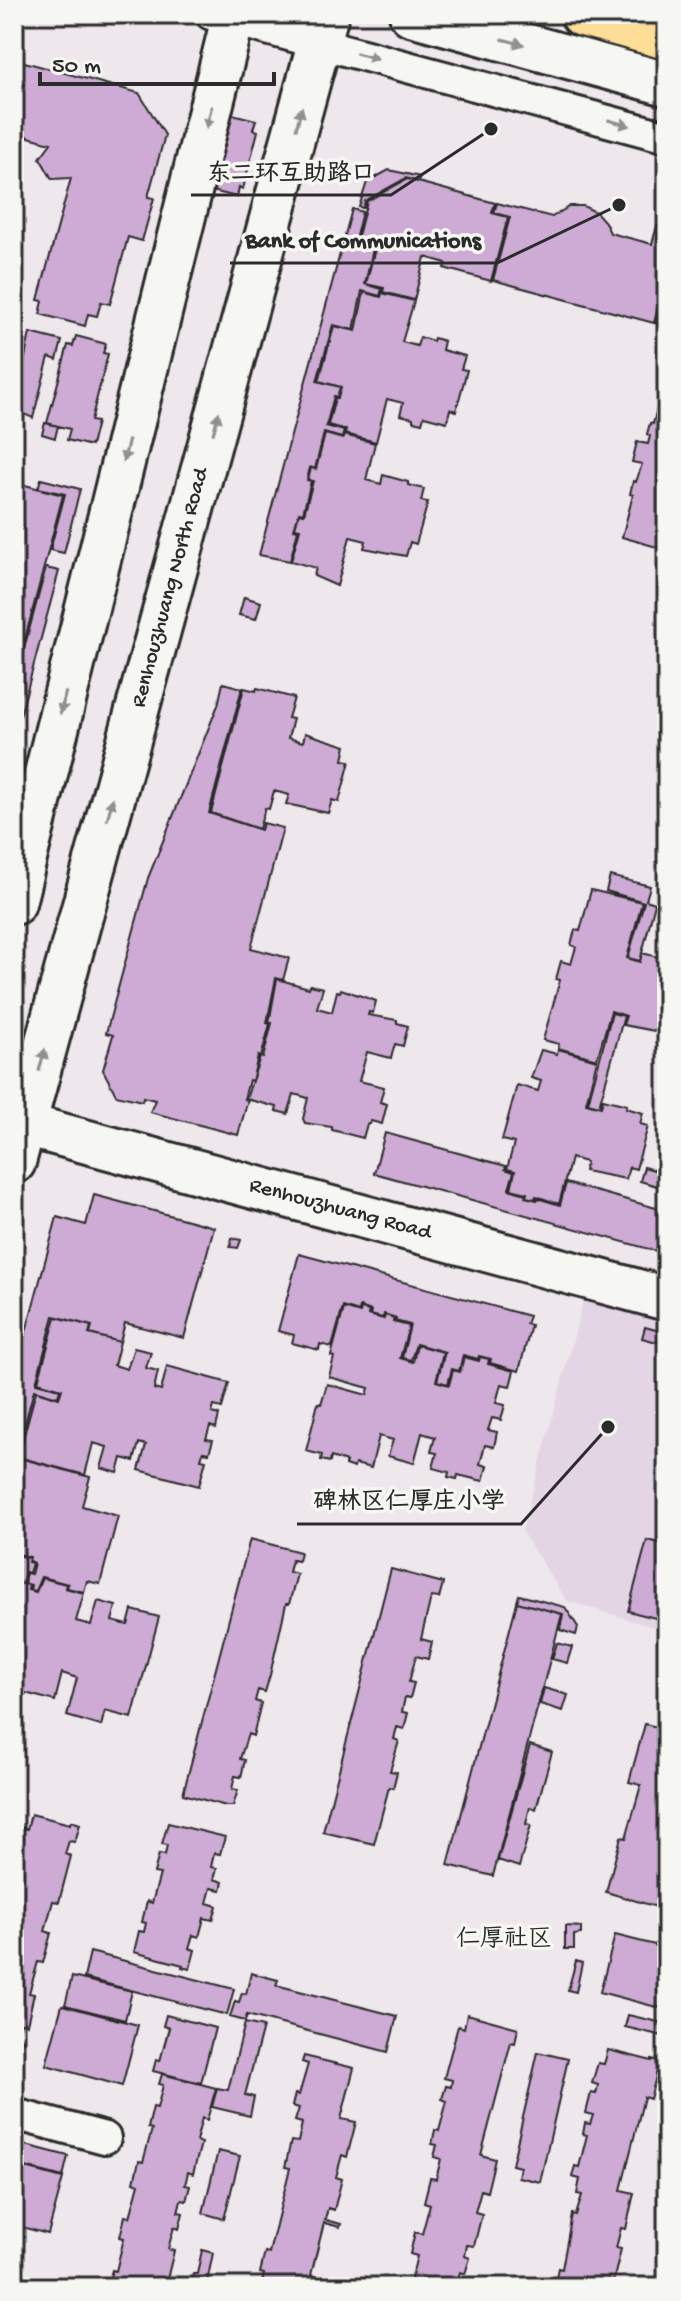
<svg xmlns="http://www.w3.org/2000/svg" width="681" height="2301" font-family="'Gochi Hand','LXGW WenKai TC',sans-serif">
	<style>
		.built { fill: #e4d5e5 }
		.building { fill: #ceabd5; stroke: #2b2b2b; stroke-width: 2 }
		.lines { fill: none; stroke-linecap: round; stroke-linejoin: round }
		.street-casing { stroke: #2b2b2b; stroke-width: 36 }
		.secondary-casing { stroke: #2b2b2b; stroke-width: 48 }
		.highway-casing { stroke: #2b2b2b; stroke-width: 50 }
		.street { stroke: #f6f6f2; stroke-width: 30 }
		.secondary { stroke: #f6f6f2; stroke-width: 42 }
		.highway { stroke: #fedd96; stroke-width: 44 }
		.oneway { fill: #90908e }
		.labels { text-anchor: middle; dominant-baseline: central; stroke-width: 7; stroke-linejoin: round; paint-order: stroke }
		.street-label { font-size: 22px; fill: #2b2b2b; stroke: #f6f6f2 }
		.neighbourhood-label { font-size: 24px; fill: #2b2b2b; stroke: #f6f6f2 }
		.leader { fill: none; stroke: #2b2b2b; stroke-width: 3 }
		.callout-dot { fill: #2b2b2b; stroke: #f6f6f2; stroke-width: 3 }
		.callout-label { font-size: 24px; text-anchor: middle; font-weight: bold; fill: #2b2b2b; stroke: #f6f6f2; stroke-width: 7; stroke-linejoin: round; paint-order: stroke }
	</style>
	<rect width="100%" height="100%" fill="#eee7ec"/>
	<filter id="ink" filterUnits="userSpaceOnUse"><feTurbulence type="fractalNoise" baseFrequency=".0125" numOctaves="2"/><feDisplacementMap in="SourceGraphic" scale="16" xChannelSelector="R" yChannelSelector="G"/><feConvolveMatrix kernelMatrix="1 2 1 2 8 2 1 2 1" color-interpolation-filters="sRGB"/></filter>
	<g filter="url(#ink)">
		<path class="built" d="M584,1298l83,24v309l-100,-30 -45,-69z"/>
		<path class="building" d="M17,60l122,33 26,42 -17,62 6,1 -12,43 -14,-4 -18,67 -9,-2 -4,14 -9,-2 -3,12 -45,-12 3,-13 -5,-1 33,-122 -19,1 -12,-21 11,-15 -37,-10v-66z
			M232,114l24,6 -3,9 5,2 -15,58 -4,-2 -2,10 -25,-6z
			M389,170l31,7 -2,5 -12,-4 -41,23 -2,7 -4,-1 8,-25z
			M407,179l88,24 -3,10 16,4 -17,64 -47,-13 2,-5 -21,-6 -11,43 -31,-8 1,-4 -18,-4 10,-39 -19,-5 10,-39z
			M497,203l55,14 18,-11h13l13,6 9,10 5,11 42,11 5,-18 10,3v45l-13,49 -161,-43 17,-63 -16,-4z
			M352,209l10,3 -7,28 19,5 -9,39 17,5 -2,7 -18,-5 -8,39 -21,-5 -16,56 23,6 -3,10 -3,-1 -8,30 18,5 -2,7 -18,-5 -9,36 -5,-2 -3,13 4,1 -8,32 -4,-1 -5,17 4,1 -8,31 -31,-6z
			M667,280v46l-12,-3z
			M364,292l17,5 1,-4 32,8 -12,41 15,4 3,-9 13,4 1,-3 10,3 -2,9 23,6 -4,13 6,1 -11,41 -6,-2 -3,13 -23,-6 -2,7 -9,-2v-3l-13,-3 3,-12 -16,-4 -11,43 -31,-8 1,-4 -18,-5 7,-27h3l3,-11 -22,-6 15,-55 22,5z
			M30,333l32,8 -5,19 -8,-3 -16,61 -19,-8z
			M76,336l30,8 -3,9 5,1 -17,67 6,1 -6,24 -24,-6 3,-11 -23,-6 21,-78 5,1z
			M663,385l4,1v164l-45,-13 11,-42 -3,-1 3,-13 3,1 6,-18 -10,-2 5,-20 11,2 2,-8 -3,-2 3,-11 3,1z
			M45,423l13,3 -3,12 -13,-4z
			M325,434l18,5 1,-4 31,8 -9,37 15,4 2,-9 25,7v3l16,4 -3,12 7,1 -12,42 -6,-2 -4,14 -42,-8 2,-7 -16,-4 -13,49 -23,-10 2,-8 -25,-7 9,-32 -5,-1 4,-15 5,1 9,-33 -5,-1 3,-12 5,1z
			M41,479l39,10 -16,64 -14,-3 15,-56 -27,-6z
			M21,484l42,11 -38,144 -11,-3v-127z
			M46,568l13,3 -43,160h-2v-46z
			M244,597l17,5 -5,17 -17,-4z
			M14,637l10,3 -10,39z
			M223,683l19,5 -33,125 52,17 2,-7 20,5 -32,120 38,10 -6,22 -7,-2 -9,45 3,1 -9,33 -3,-1 -6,25 -3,-1 -5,19 4,1 -10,35 -88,-23 5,-12 -12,-3 -1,4 -26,-6 -13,-25 10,-35 -7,-2 42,-155 70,-173z
			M244,688l12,3 1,-3 37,10 -6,20 5,1 -5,19 15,4 2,-9 41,13 -3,14 7,1 -11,41 -7,-2 -4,13 -42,-9 3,-9 -15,-4 -5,18 -4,-1 -6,21 -48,-16z
			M610,876l40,10 -4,14 9,3 -15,58 -12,-3 16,-56 -38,-11z
			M591,890l51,12 -15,56 13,4 2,-9 24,6 1,4 -2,70 -42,-8 3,-9 -15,-5 -14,48 -39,-11 1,-4 -16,-4 17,-60 -4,-1 5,-18 10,3 5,-17 -5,-2 4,-15 5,1z
			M277,979l32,9 1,-3 13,3 -6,20 15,4 5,-21 3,1 1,-3 35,12 -3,12 -4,-1 -1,3 29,5v3l11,3 -5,20 -8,-2 -4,14 -24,-6 -8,29 25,6 -4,15 7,2 -5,20 -11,-3 -1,3h-3l-4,14 -31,-8v-3l-27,-4 -2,-4 5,-21 -14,-4 -6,20 -12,-3 1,-4 -31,-8 14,-42 3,1 9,-35h-3z
			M612,1013l12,3 -25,90 -11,-3z
			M558,1049l39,11 -11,43 15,4 2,-8 24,6 -1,3 17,5 -3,11 8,2 -12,43 -7,-2 -3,12 -42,-8 2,-9 -15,-4 -12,46 -23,-8 -1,3 -9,-2 1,-4 -16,-4 4,-18 -8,-2 7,-26 -12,-3 15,-55 21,6 3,-10 -10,-3 10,-28 16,4z
			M385,1133l121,33 -1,3 9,3 -5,17 17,5 -1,3 12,3v-2l23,7 6,-22 101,28v43l-293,-81z
			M644,1167l23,7v15l-27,-8z
			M94,1195l120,32 -30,111 -59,-15 -5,19 -30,-8 2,-8 -38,-10 -18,67 24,6 -2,8 -24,-7 -18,67 74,20 -8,29 36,10 -18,68 -13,-3 -3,11 -17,-4 1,-4 -27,-7 -6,14 -5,-1 1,-5 -8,-2 3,-10 5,1 3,-11 -5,-2 1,-4 -16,-4v-177l43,-159 29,8z
			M232,1238l9,2 -3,8 -8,-1z
			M299,1254l230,62 -3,8 5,1 -12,46 -29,-8 1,-4 -12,-3 -1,3 -15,-4 -4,16 -7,-2 -4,15 -11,-3 8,-29 -29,-8 -5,16 -9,-2 8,-33 -15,-4 1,-3 -12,-4 -1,4 -13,-3 1,-4 -11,-4 -1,5 -16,-5 -11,40 -12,-3 -1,6 -27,-7 2,-8 -16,-4z
			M344,1308l16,5 1,-4 8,2 -1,4 16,4 1,-4 9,3 -1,4 16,4 -9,32 13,4 4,-17 26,7 -7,29 13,4 4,-15 7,2 4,-15 15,4 1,-4 9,2 -1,5 26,7 -4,15 -9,-2 -5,19 9,2 -4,15 -9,-2 -4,12 9,2 -3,15 -9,-2 -5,19 7,2 -4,15 -25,-6 -1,4 -9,-2 1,-5 -16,-4 4,-15 -6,-1 4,-15 -13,-4 -8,30 -26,-7 5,-16 -14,-4 -8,32 -16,-4 -1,4 -9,-3 1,-3 -15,-5 -1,5 -9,-2 1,-5 -16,-4 12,-48 3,1 6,-20 40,11 2,-7 -40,-11 5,-20 -3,-1z
			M56,1317l35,9 -2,8 31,8 -6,23 13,4 7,-21 17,4 -5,16 12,3 -4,18 7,2 6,-25 62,17 -7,25 -8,-2 -2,7 7,2 -3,13 -6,-2 -4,13 7,1 -4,13 -6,-1 -2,7 5,1 -7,26 -60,-16 7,-25 -7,-2 -5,18 -12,-3 -4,15 -17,-5 6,-21 -14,-4 -8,32 -67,-18 18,-66 23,7 3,-9 -24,-7z
			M645,1327l22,6 -3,11 -22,-6z
			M250,1539l50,13 -2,9 -6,-1 -3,12 8,2 -8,30h-3l-16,71 -5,17 -7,-2 -3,11 6,2 -8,33 -5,-2 -8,25 5,1 -4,17 -6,-1 -3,13 6,1 -5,16h-7l-43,-12z
			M647,1540l20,5v76l-39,-10z
			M14,1554l15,4 -1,4 4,1 -3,10 -4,-1 -3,12 7,1 -1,5 8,2 6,-14 24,6 -1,4 19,5 -8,28 15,4 7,-24 18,5 -4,15 16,4 4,-15 27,7 -27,101 -27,-7 -4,15 -34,-10 10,-38 -15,-5 -7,28 -41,-11z
			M391,1569l52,14 -4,15 -8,-1 -10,42 11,3 -4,17 -12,-3 -7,26 5,1 -4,15 -5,-1 -3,15 6,1 -4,16 -7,-2 -3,12 5,2 -9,30 7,1 -4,16 -4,-1 -15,57 -51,-12z
			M519,1595l46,12 13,20 -2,8 -16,-5 3,-16 -46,-12z
			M517,1602l45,12 -69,262 -45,-11z
			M557,1643l15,4 -5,16 -15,-4z
			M544,1688l24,7 -5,16 -23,-7z
			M666,1692h1v218l-61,-18 15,-55 5,1 15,-53 -12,-3 16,-58 12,3z
			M530,1745l22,7 -16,57 -6,-2 -4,17 5,1 -12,42 -21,-7z
			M31,1814l39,10 1,-3 9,3 -5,18 -6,-1 -4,13 6,2 -12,46 -6,-1 -8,30 6,2 -8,30 -5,-1 -9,31 5,1 -7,30 -6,-1 -4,14 6,2 -3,12 -6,-1v-176l4,-14 -4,-1 4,-13 3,1 3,-9 -5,-1 2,-10 6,2z
			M168,1823l57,14 -5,17 -6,-1 -3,14 6,1 -3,11 9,3 -2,8 -10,-2 -4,15 10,3 -4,14 -9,-2 -5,19 -6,-2 -4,13 6,2 -5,19 -8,-2 1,-2 -49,-13 5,-21 5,1 2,-9 -4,-1 5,-21 5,2 8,-29 -6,-1 5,-19 6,1 2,-10 -5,-1z
			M565,1926l16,1v7l-7,1v14h-9z
			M615,1935l52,13v31l-7,29 -60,-16z
			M90,1952l144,37 -7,26 -143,-37z
			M576,1961l6,2 -6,29 -8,-2z
			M251,1973l27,7 -2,5 121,31 -9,36 -141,-37 -2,6 -15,-4 5,-16 4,1 3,-9 4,1z
			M72,1977l60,14 -7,29 -60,-15z
			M62,2005l76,20 -16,61 -76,-21z
			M467,2014l51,14 -3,15 -4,-1 -30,113 14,4 -8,33 -6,-2 -6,22 7,2 -8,32 -7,-1 -2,11 5,2 -5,16 -5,-2 -3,11 7,2v2h-55l8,-31 -7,-2 5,-22 7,2 8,-30 -6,-2 6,-24 6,1 5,-20 -7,-2 3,-12 -5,-1 3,-14 4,1 8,-30 -5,-2 4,-13 5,1 1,-7 -8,-2 14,-52 6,2z
			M166,2015l49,13 -14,55 -48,-12 3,-11 4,1 9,-33 -6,-2z
			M628,2015l39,9v13l-42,-10z
			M245,2023l18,4 -18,68 9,2 -4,19 -38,-9 5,-19 11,2z
			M608,2050l44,11v-2l8,2 -10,38 -6,-2 -23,93 13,3 -8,36 -5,-1 -5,20 5,1 -8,33 -6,-2 -2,7h-51l4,-19 4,1 10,-55 4,1 6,-20 -5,-1 3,-15 -8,-2 3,-11 4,1 8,-32 -4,-1 2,-11 5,1 3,-9 -7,-2 5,-20 5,1 2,-9 -6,-2 6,-20 6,1z
			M538,2052l30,7 -28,123 -22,-5 2,-10 -8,-2z
			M304,2056l50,12 -13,51 15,3 -9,35 -5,-2 -6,22 6,2 -8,31 -6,-2 -3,12 16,4 -1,3 -16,-4 -13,52 7,2 -2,10h-55l3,-13 -4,-1 5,-21 4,1 21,-85 -5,-1 6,-26 7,1 4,-19 -7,-2 4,-13 -7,-2 3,-12 4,1 9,-31 -6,-2z
			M162,2074l54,14 -9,32 -5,-2 -6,23 5,2 -8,31 -5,-2 -3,13 5,1 -4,15 -5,-1 -3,12 5,1 -4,16 -5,-2 -6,22 6,2 -8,32 -6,-1 -1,5h-52l5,-17 4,1 8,-33 -4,-1 5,-21 5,1 9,-33 -5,-2 5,-21 4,1 9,-33 -4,-1 5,-21 4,1 6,-23 -4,-1z
			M14,2142l54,14 -5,21 -49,-13z
			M218,2151l22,5 -16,63 -21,-6z
			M14,2165l49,13 -15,56 -34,-9z
			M202,2250l11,3 -7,34h-16l3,-13h4z"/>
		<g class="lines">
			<g class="street-casing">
				<path id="street" d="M211,14l456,123
					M14,2114l91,24"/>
			</g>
			<g class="secondary-casing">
				<path id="secondary" d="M411,14l256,70
					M14,903l220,-889
					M14,1122l653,177
					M14,1162l313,-1148"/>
			</g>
			<g class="highway-casing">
				<path id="highway" d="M583,14l84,23"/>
			</g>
			<use href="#street" class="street"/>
			<use href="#secondary" class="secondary"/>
			<use href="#highway" class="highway"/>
		</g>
		<defs><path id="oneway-solid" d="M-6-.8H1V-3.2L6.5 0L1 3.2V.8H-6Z" transform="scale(2)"/></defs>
		<g class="oneway">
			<use href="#oneway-solid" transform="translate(513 42) rotate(15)"/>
			<use href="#oneway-solid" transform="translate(367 56) rotate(15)"/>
			<use href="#oneway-solid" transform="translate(209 117) rotate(104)"/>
			<use href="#oneway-solid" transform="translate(299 118) rotate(-75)"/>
			<use href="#oneway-solid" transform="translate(619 123) rotate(15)"/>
			<use href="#oneway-solid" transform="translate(216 423) rotate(-75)"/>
			<use href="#oneway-solid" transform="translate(126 451) rotate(104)"/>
			<use href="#oneway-solid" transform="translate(63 703) rotate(104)"/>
			<use href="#oneway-solid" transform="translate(110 809) rotate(-75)"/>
			<use href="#oneway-solid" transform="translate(42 1060) rotate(-75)"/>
		</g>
	</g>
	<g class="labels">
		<g class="street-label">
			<text transform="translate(171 588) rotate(-75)">Renhouzhuang North Road</text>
			<text transform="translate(340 1210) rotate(15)">Renhouzhuang Road</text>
		</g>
		<g class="neighbourhood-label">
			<text x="504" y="1940">仁厚社区</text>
		</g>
	</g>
	<path class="leader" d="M491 129L391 195H191M619 205L497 263H230M608 1427L521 1524H297"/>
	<g class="callout-dot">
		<circle cx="491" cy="129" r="8"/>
		<circle cx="619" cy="205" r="8"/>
		<circle cx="608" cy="1427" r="8"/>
	</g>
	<g class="callout-label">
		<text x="291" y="180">东二环互助路口</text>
		<text x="363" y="247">Bank of Communications</text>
		<text x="409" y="1508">碑林区仁厚庄小学</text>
	</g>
	<rect width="681" height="2301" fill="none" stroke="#f6f6f2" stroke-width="48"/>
	<rect x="24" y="24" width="633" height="2253" fill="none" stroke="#2b2b2b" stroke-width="3" filter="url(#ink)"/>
	<path d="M40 72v12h234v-12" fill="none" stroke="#2b2b2b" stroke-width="4"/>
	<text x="52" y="72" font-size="24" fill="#2b2b2b" stroke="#f6f6f2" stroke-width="6" paint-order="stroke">50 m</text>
</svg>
